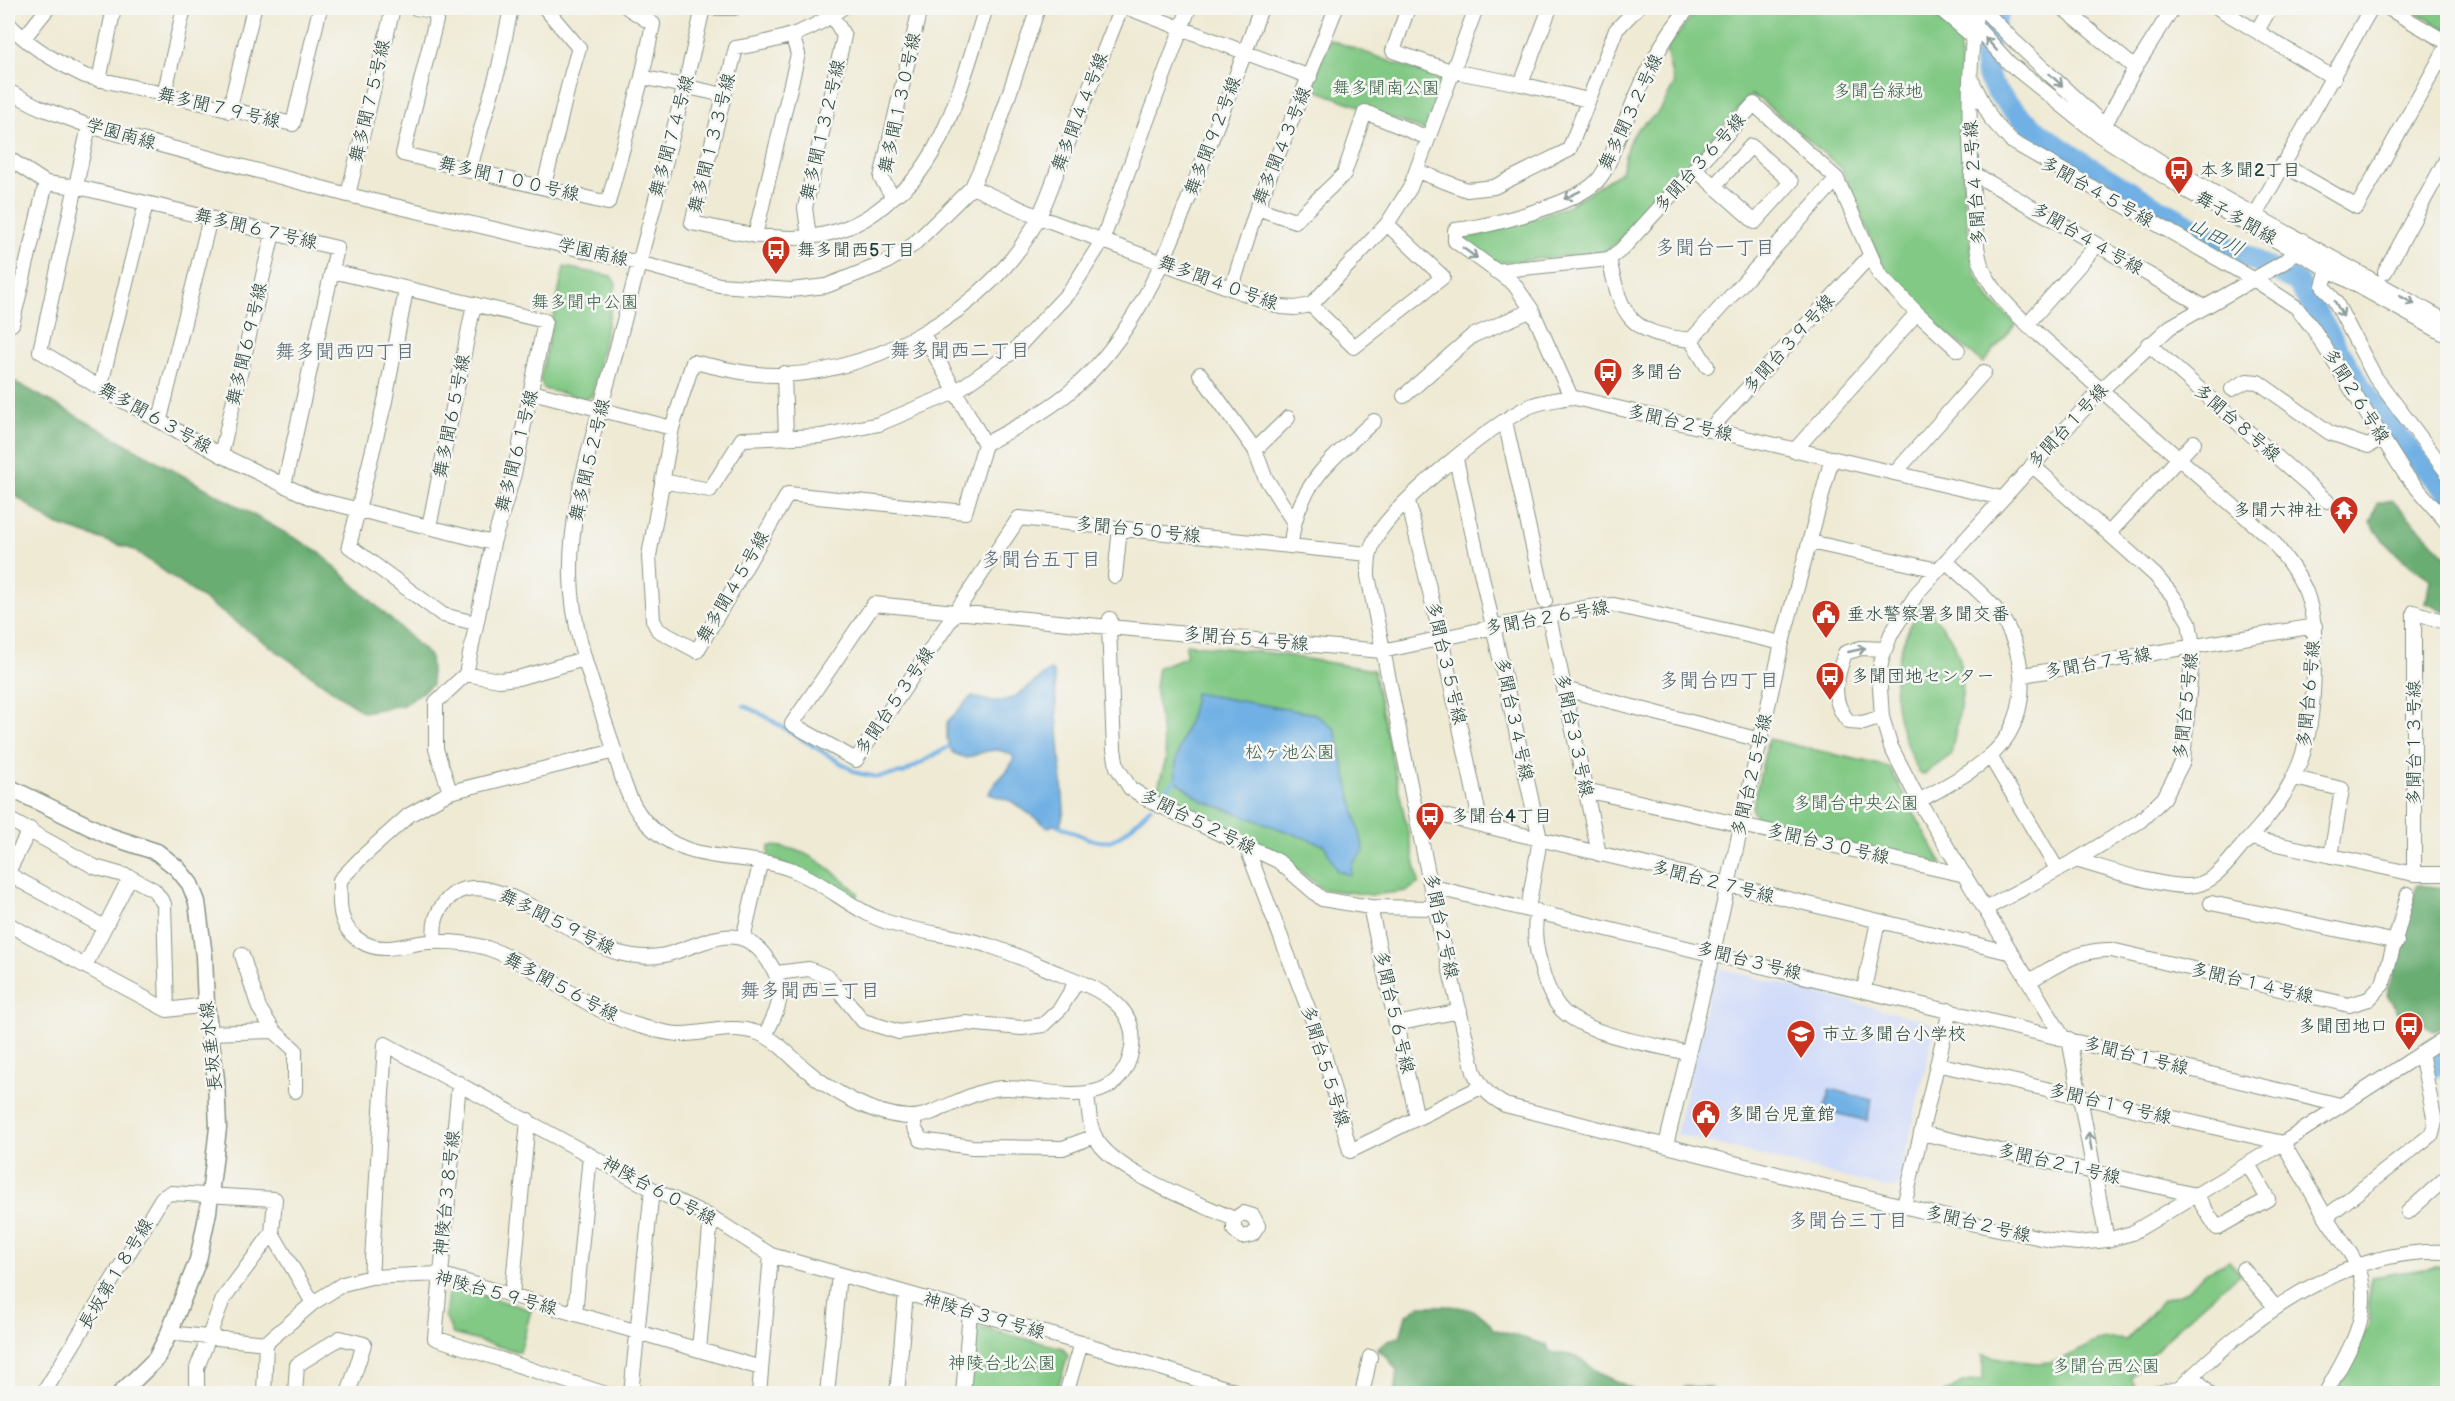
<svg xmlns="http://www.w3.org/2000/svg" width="2455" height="1401" font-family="'Balsamiq Sans','Klee One',sans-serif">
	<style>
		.built { fill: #cfdafa }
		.green { fill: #82c985; stroke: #50835c; stroke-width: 1.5 }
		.forest { fill: #69ad72; stroke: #447553; stroke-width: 1.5 }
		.water { fill: #70b0e4; stroke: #48768c; stroke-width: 1.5 }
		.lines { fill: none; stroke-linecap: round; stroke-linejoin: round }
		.stream { stroke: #70b0e4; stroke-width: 4 }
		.river { stroke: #70b0e4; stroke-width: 22 }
		.minor-casing { stroke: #879484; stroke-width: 16 }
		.major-casing { stroke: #879484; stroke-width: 19 }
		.minor { stroke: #fff; stroke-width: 14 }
		.major { stroke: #fff; stroke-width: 16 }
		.oneway { stroke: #8f9e9a }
		.labels { text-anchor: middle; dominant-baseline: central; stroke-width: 5; stroke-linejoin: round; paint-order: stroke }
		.park-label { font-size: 18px; fill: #386048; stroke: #f6f6f2 }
		.street-label { font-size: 18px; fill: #1f3d34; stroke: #f6f6f2 }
		.poi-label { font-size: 18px; fill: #1f3d34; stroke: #f6f6f2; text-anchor: start }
		.water-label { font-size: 20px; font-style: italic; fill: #335a60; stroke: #f6f6f2 }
		.neighbourhood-label { font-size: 20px; fill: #576772; stroke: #f6f6f2 }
	</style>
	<rect width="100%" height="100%" fill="#f6f6f2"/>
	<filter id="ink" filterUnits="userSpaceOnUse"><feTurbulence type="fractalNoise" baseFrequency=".0167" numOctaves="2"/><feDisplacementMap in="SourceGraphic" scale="12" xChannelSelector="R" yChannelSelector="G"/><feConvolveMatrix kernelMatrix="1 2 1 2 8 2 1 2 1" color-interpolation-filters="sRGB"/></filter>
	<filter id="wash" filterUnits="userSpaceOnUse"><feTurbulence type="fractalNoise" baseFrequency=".008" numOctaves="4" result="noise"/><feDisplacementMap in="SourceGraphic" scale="24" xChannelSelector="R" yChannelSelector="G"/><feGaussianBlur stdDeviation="1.35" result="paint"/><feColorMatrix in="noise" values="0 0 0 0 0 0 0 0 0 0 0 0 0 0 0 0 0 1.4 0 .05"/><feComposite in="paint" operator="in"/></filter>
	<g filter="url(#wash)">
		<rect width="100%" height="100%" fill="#efead4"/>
		<path class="built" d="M1715,967l211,54 9,6 -37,160 -12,1 -210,-54z"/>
		<path class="green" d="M1699,8h230l31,33 4,160 11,72 15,27 26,24 -33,39 -55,-45 -44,-47 -42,-102 -81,-69 -10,-5 -135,149 -15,9 -103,10 -16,-6 -18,-14 3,-8 11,1 88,-29 55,-35 7,-28 9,-15 22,-17 15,-27 -8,-36z
			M2408,8h39v22z
			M1328,39l111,40 4,7 -17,45 -116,-43z
			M564,267l47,9 5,8 -24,112 -6,3 -42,-10 -4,-9z
			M1922,604c56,54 42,81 29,151l-28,20 -4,-2c-31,-61 -34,-109 3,-169z
			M1186,644l85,9 102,17 46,213 -12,8 -35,4 -50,-6 -47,-38 -119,-57 10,-35 -11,-72 3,-20 28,-10z
			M1768,739l121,28 53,97 -38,-6 -145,-36 -7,-12z
			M769,846c38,0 62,23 89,47l-3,8 -87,-44z
			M2229,1261l12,13c-42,29 -76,66 -110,103l5,12 -26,5h-167l21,-12 19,-2v-25c22,3 57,13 78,4 29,-10 29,-24 65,-19l37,-40 24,-9 17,-18z
			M2436,1267l11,2v124l-113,1 35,-70 -1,-22 4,-25z
			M449,1285l82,25 -11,42 -67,-18 -8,-18z
			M978,1327l85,21 5,8 -12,37 -88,1 6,-62z"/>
		<path class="forest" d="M8,364l2,15 308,172 112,105 2,29 -29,20 -40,7 -229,-162 -81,-27 -45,-33z
			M2392,500l55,57v55l-21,-9 4,-24c-24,-16 -45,-32 -60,-57l8,-19z
			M2417,885l30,3v134l-14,9 -18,-15 -16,-3 -12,-18z
			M1419,1306c26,0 60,-4 74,23l54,16 3,7 26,4 26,19 41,18h-249l3,-22 -10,-14 -10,-7 11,-10 12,-3 6,-21z
			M1685,1387h23l11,6h-42z"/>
		<path class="water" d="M1050,670l4,3 10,137 -3,13 -13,4 -37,-26 -22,-7c3,-14 21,-19 25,-37 -17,-13 -29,-5 -48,1l-13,-5 -6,-14v-17l25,-26c39,15 47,-4 78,-26z
			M1195,693l120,21 20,15 29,122 -12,13 -1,11 -14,-4 -13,-26 -121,-44 -27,-21c-4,-31 17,-57 19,-87z
			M1830,1089l42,11 -5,21 -43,-11z"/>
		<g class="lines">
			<path class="stream" d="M744,706l14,6 99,61 20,4 26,-4 47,-27
				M1164,791l12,-11
				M1058,825c53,26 53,22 93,-18"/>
			<path class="river" d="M2000,8c-6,18 -18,42 -14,61 12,64 231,170 290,203l21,9 66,110 60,76 25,25
				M2435,1066l13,-8"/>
		</g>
	</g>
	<g filter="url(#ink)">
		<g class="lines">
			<g class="minor-casing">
				<path id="minor" d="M416,8l22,4 -35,142 205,49 34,-126 82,18
					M628,8l25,16 -11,53
					M714,8h20
					M842,8l-10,7 12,21 -39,172 4,29c33,-4 61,-17 84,-40
					M920,8l-39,170 12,19c51,-29 75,-136 93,-189
					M1121,8c-18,46 -37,93 -55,140 -9,22 -16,46 -27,68 -45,95 -179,168 -283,158 -21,-2 -43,-8 -63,-12l-21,66 -23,128 4,64 5,10 39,21 91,-157 177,18 20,-68c28,-15 57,-30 82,-50 72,-58 104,-150 136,-233 20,-51 40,-102 58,-153
					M1128,8l182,69
					M1408,8l-15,43 58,20 70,13 67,16
					M1939,8l32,27
					M1959,8l50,55 90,72 88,56 261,145
					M1977,8c-11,66 -8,132 -3,199 2,20 1,44 9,63 18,37 57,64 87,92 66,60 134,118 201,177 13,17 27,34 35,53 9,24 9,47 8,72 -1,82 -13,120 -70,180 -15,16 -26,36 -48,41 -24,6 -93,-17 -120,-25
					M1982,8l31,32 92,86 72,46 271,150
					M2063,8l72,60
					M2218,8l116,70
					M2388,8l60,35
					M8,23c20,23 50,40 77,53l208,48 27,-116
					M2257,31l13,-23
					M24,38l24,-30
					M1971,79l21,41 19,21 244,139 41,27 16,20 93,147 43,50
					M99,80l15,-72
					M1521,84l29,-76
					M8,91l33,17 48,18 259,69 291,68 80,22 72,5 35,-4 59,-23 28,-18 59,-58 22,-48 44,-131
					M164,95l20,-87
					M229,111l25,-103
					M89,126l-49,225 60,37 121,67 90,43 182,45
					M2100,134l35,-66 38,-60
					M8,158l38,25 32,4 259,61 -53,238
					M2282,164l75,43 91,-162
					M1695,169l60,53 36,-40 -40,-36 -37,40
					M469,171l30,-104 12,-59
					M1417,171l50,19 27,-3 75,-37 47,-120 21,-22
					M1971,172l232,134
					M543,187c14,-46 21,-93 36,-139l-34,-40
					M972,187l67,30 242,90 14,1 16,-3 76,-81 23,-36 66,-180
					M348,195l45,-187
					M1257,208l38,13 49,-47 21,-62 63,26
					M2252,221l119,-213
					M755,236l43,-182 -6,-19
					M809,237c-41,4 -78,-6 -117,-14l44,-175c34,-6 68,-13 96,-33
					M2302,240l-6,10 -12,12 -114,65 -69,63 -183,202 -27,42 -8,21 -4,18 3,44 9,30 28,54 145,238 276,66
					M1609,259c13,59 20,74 82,81l146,-161
					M2330,262l-7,24 12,15 40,76 73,97
					M332,271l213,50 -31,153 -21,69 -27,131 33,6 19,-2 66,-19
					M1495,271l114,-12 13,-10 132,-145 83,75 42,95 38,39 -123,138
					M2385,272l63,-116
					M1232,287l25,-79 79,-200
					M406,290l-21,111 -36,145 94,69 32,8
					M1311,305l43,42 89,-70 -56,-53
					M1917,313l41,37
					M8,321l4,3 34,-141
					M2028,323l69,-78
					M923,334l62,110
					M1691,340l16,26
					M2148,344l179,157
					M784,373l2,65
					M1200,374l55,76 10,27 28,44
					M100,388l46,-185
					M2232,389l15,-8 11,1 72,51 38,13 14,-8
					M532,392l140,36
					M1404,396l68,-60 60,-26
					M1571,397l-39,-87 -18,-26 -59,-43v-11c32,-3 121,-26 142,-49 11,-11 16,-31 22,-45 19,-43 38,-94 70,-128
					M160,419l50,-201
					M1505,421l40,180
					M1709,430l160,-173
					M1255,450l33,-32
					M221,455l52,-222
					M1456,459l84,380 -12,70
					M1895,473l89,-101
					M662,481l48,9 32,-51 79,-3 58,-12 76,-32 59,-41 57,-61 31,-49 87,-233
					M2001,498l-430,-101c-14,3 -32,4 -45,11 -37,19 -129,93 -150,129 -7,13 -8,24 -8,39l67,332 39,164c8,17 15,24 31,33l465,118 81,17 27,3 29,-3 25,-7 151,-90 165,-107
					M1408,501l33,137 40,187
					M429,527l45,-223
					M2109,533l85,-91
					M1810,542l128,28
					M1291,544c5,-59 42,-86 83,-123
					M1368,554l-349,-36 -163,242 -64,-36 82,-120 235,23 5,122 3,18 13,21 20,13 128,60 44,38 48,8 65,1
					M1115,576l5,-48
					M1549,616l50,238
					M1110,619l-1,8 273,24 206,-44 26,-2 168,38
					M2023,675l292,-49
					M1564,689l196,51
					M1882,717l-19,6 -14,-1c-20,-22 -13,-43 -4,-69l16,-5 24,1
					M615,751l-165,41 -41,23 -48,43 -21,22c-1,25 -2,48 22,62 22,13 44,1 67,0 19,-1 41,1 58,6 56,19 99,64 156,79 11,3 24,6 35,7 28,1 49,-11 80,-1 18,6 32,23 46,35 28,24 68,47 105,49 28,1 62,-30 99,-29 42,1 105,25 122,-31 15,-53 -37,-70 -75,-85 -22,-9 -43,-19 -65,-26 -34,-11 -70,-13 -103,-24 -33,-11 -59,-37 -92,-51 -52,-22 -108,-1 -151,-51 -20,-23 -25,-57 -35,-86 -17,-51 -37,-103 -38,-158 -2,-71 25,-149 43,-217 30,-117 63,-234 89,-351
					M1990,756l67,113
					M2294,778l48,11 -11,67
					M1585,790l380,85
					M450,792l-14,-43v-47l30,-28
					M1919,801c28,-16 73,-38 89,-66 24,-40 14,-95 -15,-129 -14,-16 -32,-30 -47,-45
					M1415,809l597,144
					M8,819l87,48 35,10
					M2250,838l164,36h34
					M1246,846l75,196 29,109 131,-64
					M8,872l22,-43
					M8,874l96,53
					M2414,874v-262l34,11
					M1433,887l631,152
					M2211,903l186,39
					M1370,907l47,211
					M1985,909l91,-49 64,-39 24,-23 19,-37 10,-115 -4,-24 -16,-26 -18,-21 -123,-110
					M1537,911c-4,22 -1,38 5,59 4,15 11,33 24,44 30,23 85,30 122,39
					M8,924l77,42
					M743,939l17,-75
					M435,942c-2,-17 0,-29 12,-42 37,-43 131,43 172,53 14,4 32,5 46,2 42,-11 77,-41 107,12 15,25 6,44 -7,68
					M242,955l17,53 15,23
					M776,973l33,-4 19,8 35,44 36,11 66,-9 57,5 21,-3 17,-16 17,-28
					M2029,981c29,-16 49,-32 82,-31l238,55 20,-6 14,-15 25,-90
					M1864,989l14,-68
					M167,1010l-3,-106 -10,-14 -24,-13 -45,89 82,44 39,-5
					M1396,1024l64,-13
					M210,1033l64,-2 21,19v41
					M2069,1039l38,201
					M1937,1064l346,79 43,74 106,-83 3,-12 -14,-69
					M459,1083l-24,255 171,56
					M1087,1096c2,12 2,30 8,41 19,36 102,65 139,82
					M914,1118v9l7,13 51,7 91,1 32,-12
					M1921,1133l275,62 21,33 51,-29 -20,-35
					M1666,1145l47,-193 69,-309 50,-185
					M1904,1206l46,-196
					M2408,1212l40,-36
					M1243,1213l10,3 5,10 -6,9 -10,2 -8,-7v-11z
					M272,1233l41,70
					M2243,1269l33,39
					M371,1277l14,-233 267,145 59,28 60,38 68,19
					M512,1295l16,-175
					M575,1314l15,-159
					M169,1333l97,10 47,-40 30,-19 28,-7 68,-3 322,94
					M699,1350l12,-133
					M2193,1375l16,19
					M43,1394l119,-196 8,-5 105,6 -3,34 -49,66 -26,69v26
					M264,1394l2,-51
					M295,1394l2,-29 43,-27 24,6 -16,50
					M631,1394l21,-205
					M759,1394l12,-139
					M827,1394l12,-120 242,69 163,51
					M897,1394l9,-101
					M963,1394l7,-82
					M1066,1394l15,-51
					M1362,1394l8,-37
					M2151,1394l27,-5
					M2174,1394c70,-71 168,-148 274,-142
					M2325,1394c20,-36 46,-74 36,-117 -5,-20 -24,-42 -35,-60"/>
			</g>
			<g class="major-casing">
				<path id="major" d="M8,787l101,49 48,16 20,16 13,16 7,18 7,54 2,49 10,74 2,49 -10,84 -10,48 -29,73 -13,26 -36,35"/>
			</g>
			<use href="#minor" class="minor"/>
			<use href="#major" class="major"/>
		</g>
		<defs><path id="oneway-shaft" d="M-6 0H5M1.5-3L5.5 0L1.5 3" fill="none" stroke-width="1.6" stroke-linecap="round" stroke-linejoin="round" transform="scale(1.5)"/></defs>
		<g class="oneway">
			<use href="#oneway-shaft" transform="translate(1991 44) rotate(-132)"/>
			<use href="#oneway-shaft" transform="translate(2056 80) rotate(43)"/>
			<use href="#oneway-shaft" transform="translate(1572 195) rotate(154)"/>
			<use href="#oneway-shaft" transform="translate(1470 253) rotate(36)"/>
			<use href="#oneway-shaft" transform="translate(2407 300) rotate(29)"/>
			<use href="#oneway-shaft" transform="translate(2339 309) rotate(61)"/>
			<use href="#oneway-shaft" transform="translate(1857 650) rotate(-13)"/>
			<use href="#oneway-shaft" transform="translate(2090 1141) rotate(-100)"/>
		</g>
	</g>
	<defs>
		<g id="bus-pin" transform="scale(1.5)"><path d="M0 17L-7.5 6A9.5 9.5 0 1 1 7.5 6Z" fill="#c8321e" stroke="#f6f6f2"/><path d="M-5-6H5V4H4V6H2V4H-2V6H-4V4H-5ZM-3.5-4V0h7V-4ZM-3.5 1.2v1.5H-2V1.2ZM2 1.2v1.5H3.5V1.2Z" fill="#fff"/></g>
		<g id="temple-pin" transform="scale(1.5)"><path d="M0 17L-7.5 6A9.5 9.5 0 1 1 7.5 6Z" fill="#c8321e" stroke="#f6f6f2"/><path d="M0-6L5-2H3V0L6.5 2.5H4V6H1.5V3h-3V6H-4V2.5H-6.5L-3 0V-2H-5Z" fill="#fff"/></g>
		<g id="civic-pin" transform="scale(1.5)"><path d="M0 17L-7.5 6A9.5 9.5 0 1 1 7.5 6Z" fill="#c8321e" stroke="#f6f6f2"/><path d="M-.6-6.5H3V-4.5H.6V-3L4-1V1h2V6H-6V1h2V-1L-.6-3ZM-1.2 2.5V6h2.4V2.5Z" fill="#fff"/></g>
		<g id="school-pin" transform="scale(1.5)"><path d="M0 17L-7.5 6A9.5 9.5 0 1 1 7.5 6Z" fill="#c8321e" stroke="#f6f6f2"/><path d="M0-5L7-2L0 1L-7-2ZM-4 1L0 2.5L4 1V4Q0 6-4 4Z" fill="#fff"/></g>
	</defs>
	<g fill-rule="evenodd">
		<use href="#bus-pin" x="2179" y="170"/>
		<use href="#bus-pin" x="776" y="250"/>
		<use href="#bus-pin" x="1608" y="372"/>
		<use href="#temple-pin" x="2344" y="510"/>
		<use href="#civic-pin" x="1826" y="614"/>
		<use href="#bus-pin" x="1830" y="676"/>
		<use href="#bus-pin" x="1430" y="816"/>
		<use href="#bus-pin" x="2409" y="1026"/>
		<use href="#school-pin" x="1801" y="1034"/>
		<use href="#civic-pin" x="1706" y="1114"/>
	</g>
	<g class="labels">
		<g class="park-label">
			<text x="1386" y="88">舞多聞南公園</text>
			<text x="1878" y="91">多聞台緑地</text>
			<text x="585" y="302">舞多聞中公園</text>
			<text x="1290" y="752">松ヶ池公園</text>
			<text x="1856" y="803">多聞台中央公園</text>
			<text x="1002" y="1363">神陵台北公園</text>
			<text x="2106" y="1366">多聞台西公園</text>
		</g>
		<g class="street-label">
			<text transform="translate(370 101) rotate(-77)">舞多聞７５号線</text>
			<text transform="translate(900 103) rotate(-78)">舞多聞１３０号線</text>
			<text transform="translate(219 108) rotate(13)">舞多聞７９号線</text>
			<text transform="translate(1080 112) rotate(-69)">舞多聞４４号線</text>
			<text transform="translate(1631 112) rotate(-65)">舞多聞３２号線</text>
			<text transform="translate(823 130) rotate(-77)">舞多聞１３２号線</text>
			<text transform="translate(121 134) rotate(16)">学園南線</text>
			<text transform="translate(672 136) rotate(-75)">舞多聞７４号線</text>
			<text transform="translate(1213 136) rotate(-69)">舞多聞９２号線</text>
			<text transform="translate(712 143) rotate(-76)">舞多聞１３３号線</text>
			<text transform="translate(1282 146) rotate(-68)">舞多聞４３号線</text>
			<text transform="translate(1700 163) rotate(-48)">多聞台３６号線</text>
			<text transform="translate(509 179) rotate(13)">舞多聞１００号線</text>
			<text transform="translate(1975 183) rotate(-94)">多聞台４２号線</text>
			<text transform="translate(2097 192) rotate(29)">多聞台４５号線</text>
			<text transform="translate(2236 218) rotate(29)">舞子多聞線</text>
			<text transform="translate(256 229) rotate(13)">舞多聞６７号線</text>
			<text transform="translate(2087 239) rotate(30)">多聞台４４号線</text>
			<text transform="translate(593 252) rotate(13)">学園南線</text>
			<text transform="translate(1218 283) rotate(20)">舞多聞４０号線</text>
			<text transform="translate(247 344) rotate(-77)">舞多聞６９号線</text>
			<text transform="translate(1789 344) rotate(-48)">多聞台３９号線</text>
			<text transform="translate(2356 396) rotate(58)">多聞２６号線</text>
			<text transform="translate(452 416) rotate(-79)">舞多聞６５号線</text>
			<text transform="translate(155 418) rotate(29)">舞多聞６３号線</text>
			<text transform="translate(1680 423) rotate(13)">多聞台２号線</text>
			<text transform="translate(2237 423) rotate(41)">多聞台８号線</text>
			<text transform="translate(2068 426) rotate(-47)">多聞台１号線</text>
			<text transform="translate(517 451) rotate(-76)">舞多聞６１号線</text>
			<text transform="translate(590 460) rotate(-77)">舞多聞５２号線</text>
			<text transform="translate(1138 530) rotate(6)">多聞台５０号線</text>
			<text transform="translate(733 587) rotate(-60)">舞多聞４５号線</text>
			<text transform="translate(1547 618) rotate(-10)">多聞台２６号線</text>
			<text transform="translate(1246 639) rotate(5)">多聞台５４号線</text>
			<text transform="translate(1446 663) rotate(77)">多聞台３５号線</text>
			<text transform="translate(2098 663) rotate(-10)">多聞台７号線</text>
			<text transform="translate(2309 694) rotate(-85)">多聞台６号線</text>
			<text transform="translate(895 701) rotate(-56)">多聞台５３号線</text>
			<text transform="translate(2186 706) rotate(-84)">多聞台５号線</text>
			<text transform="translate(1514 719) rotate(78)">多聞台３４号線</text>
			<text transform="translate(1574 735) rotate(78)">多聞台３３号線</text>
			<text transform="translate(2414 743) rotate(-90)">多聞台１３号線</text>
			<text transform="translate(1752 775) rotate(-77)">多聞台２５号線</text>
			<text transform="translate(1198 822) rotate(26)">多聞台５２号線</text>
			<text transform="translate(1828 844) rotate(13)">多聞台３０号線</text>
			<text transform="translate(1713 882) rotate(14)">多聞台２７号線</text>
			<text transform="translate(557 922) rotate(26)">舞多聞５９号線</text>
			<text transform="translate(1441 926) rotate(78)">多聞台２号線</text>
			<text transform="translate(1749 961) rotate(14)">多聞台３号線</text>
			<text transform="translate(2252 983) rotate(13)">多聞台１４号線</text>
			<text transform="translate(561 987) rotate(28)">舞多聞５６号線</text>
			<text transform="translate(1394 1012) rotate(77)">多聞台５６号線</text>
			<text transform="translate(211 1046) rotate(-96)">長坂垂水線</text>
			<text transform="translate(2136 1056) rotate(14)">多聞台１号線</text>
			<text transform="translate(1325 1066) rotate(73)">多聞台５５号線</text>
			<text transform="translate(2110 1104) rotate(13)">多聞台１９号線</text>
			<text transform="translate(2059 1164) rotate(13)">多聞台２１号線</text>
			<text transform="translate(659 1191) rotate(28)">神陵台６０号線</text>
			<text transform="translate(447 1193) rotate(-84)">神陵台３８号線</text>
			<text transform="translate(1978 1224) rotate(13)">多聞台２号線</text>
			<text transform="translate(116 1274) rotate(-59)">長坂第１８号線</text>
			<text transform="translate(496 1293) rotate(15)">神陵台５９号線</text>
			<text transform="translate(984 1316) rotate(16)">神陵台３９号線</text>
		</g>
		<g class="poi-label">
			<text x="2200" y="170">本多聞2丁目</text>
			<text x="797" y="250">舞多聞西5丁目</text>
			<text x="1629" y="372">多聞台</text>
			<text x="2323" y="510" text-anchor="end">多聞六神社</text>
			<text x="1847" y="614">垂水警察署多聞交番</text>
			<text x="1851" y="676">多聞団地センター</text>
			<text x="1451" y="816">多聞台4丁目</text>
			<text x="2388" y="1026" text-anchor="end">多聞団地口</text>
			<text x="1822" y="1034">市立多聞台小学校</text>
			<text x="1727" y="1114">多聞台児童館</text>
		</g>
		<g class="water-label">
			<text transform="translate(2216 237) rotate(28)">山田川</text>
		</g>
		<g class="neighbourhood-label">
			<text x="1715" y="248">多聞台一丁目</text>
			<text x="960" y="351">舞多聞西二丁目</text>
			<text x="345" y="352">舞多聞西四丁目</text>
			<text x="1041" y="560">多聞台五丁目</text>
			<text x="1719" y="681">多聞台四丁目</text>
			<text x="810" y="991">舞多聞西三丁目</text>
			<text x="1848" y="1221">多聞台三丁目</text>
		</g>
	</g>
	<rect width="2455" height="1401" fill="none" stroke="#f6f6f2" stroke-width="30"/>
</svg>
